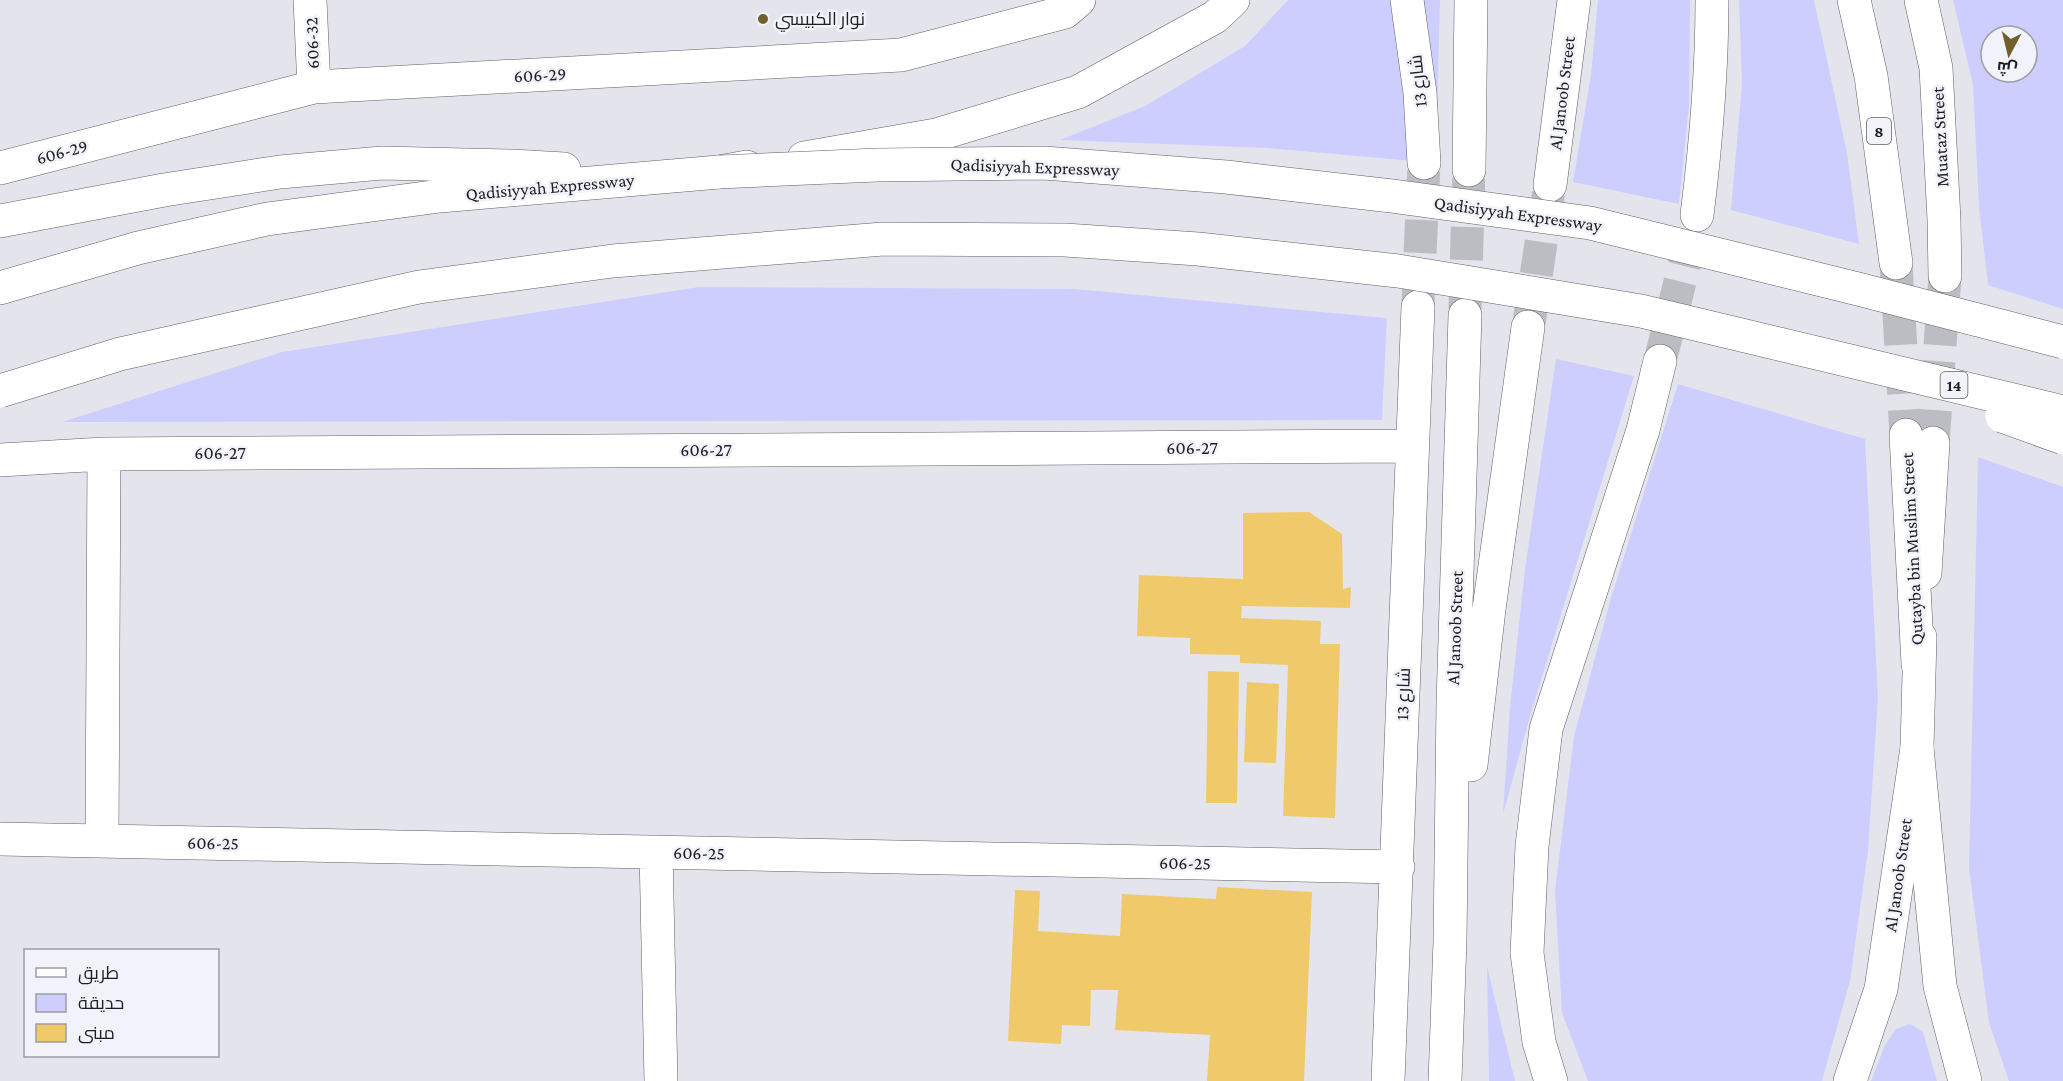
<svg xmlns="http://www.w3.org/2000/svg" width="2063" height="1081" font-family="'Crimson Pro',Cairo,serif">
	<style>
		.green { fill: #cdcefe; fill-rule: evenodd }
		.building { fill: #f0ca6a }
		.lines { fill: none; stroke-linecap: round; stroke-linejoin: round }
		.minor-tunnel { stroke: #bcbdc3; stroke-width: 33; stroke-dasharray: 33 16; stroke-linecap: butt }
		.major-tunnel { stroke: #bcbdc3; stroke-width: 33; stroke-dasharray: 33 16; stroke-linecap: butt }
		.highway-tunnel { stroke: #bcbdc3; stroke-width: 33; stroke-dasharray: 33 16; stroke-linecap: butt }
		.minor-casing { stroke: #5f5f65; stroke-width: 34 }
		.major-casing { stroke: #5f5f65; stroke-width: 34 }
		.highway-casing { stroke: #5f5f65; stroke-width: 34 }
		.minor { stroke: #fff; stroke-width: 33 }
		.major { stroke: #fff; stroke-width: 33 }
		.highway { stroke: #fff; stroke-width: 33 }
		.highway-bridge-casing { stroke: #5f5f65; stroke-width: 34; stroke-linecap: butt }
		.highway-bridge { stroke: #fff; stroke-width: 33 }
		.poi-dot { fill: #715e2c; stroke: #f1f2fa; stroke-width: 2 }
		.labels { text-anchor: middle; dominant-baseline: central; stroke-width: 5; stroke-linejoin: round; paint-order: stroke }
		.shield { fill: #f1f2fa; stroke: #5d5e62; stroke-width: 1.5 }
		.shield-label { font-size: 16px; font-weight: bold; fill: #1e1e21 }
		.poi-label { font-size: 18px; fill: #1e1e21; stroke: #f1f2fa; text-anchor: start }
		.street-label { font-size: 18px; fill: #1e1e21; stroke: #f1f2fa }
	</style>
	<rect width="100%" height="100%" fill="#e4e5ec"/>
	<path class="green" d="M1288,0h152l-4,163 -169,-15 -207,-8 85,-34 100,-60z
		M1598,0h92l-1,105 -10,99 -106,-22 18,-107z
		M1739,0h75l33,153 12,91 -128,-34 11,-127z
		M1953,0h110v309l-75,-24 -9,-78 -6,-122zM1991,36h36v36h-36z
		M699,287l376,2 312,29 -5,102 -1320,2 220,-70z
		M1556,359l78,17 -103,337 -28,101 7,-107 15,-138z
		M1678,384l187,55 13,259 -10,153 -18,130 -28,100h-234l-26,-68 -7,-122 19,-155 37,-138z
		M1978,457l85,30v594h-54l-20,-58 -20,-155z
		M1487,966l28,115h-26z
		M1910,1024l13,8 14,49h-66l14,-36 11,-16z"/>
	<path class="building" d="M1309,512l33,22 1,55 8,-2 -1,21 -108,-2 -1,12 80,3 -1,23h20l-5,174 -52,-2 5,-151 -48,-2v-8l-50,-1v-16l-53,-2 2,-61 104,4v-66z
		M1208,671l31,1 -2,131h-31z
		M1247,682l32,2 -3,79 -32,-1z
		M1217,887l95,5 -8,189h-97l3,-46 -95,-5 3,-40h-27l-1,36 -28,-1 -1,19 -53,-3 7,-151 25,1 -2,40 82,5 2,-42 94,5z"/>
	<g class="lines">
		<path class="minor-tunnel" d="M1418,302l6,-139"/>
		<path class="major-tunnel" d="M1465,309l4,-139
			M1529,323l20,-133
			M1933,443l12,-167"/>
		<path class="highway-tunnel" d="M1896,263l10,172
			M1660,361l36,-142"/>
		<g class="minor-casing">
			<path id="minor" d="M310,0l4,87
				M1407,0l13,93 4,70
				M0,168l314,-81 587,-32 164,-43 14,-12
				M0,460l104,-6 1308,-8
				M0,839l1398,28
				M102,841l2,-387
				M656,852l5,229
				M1388,1081l30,-774"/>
		</g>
		<g class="major-casing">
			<path id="major" d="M1921,0l15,68 8,152 1,56
				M1469,170l2,-170
				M1550,185l24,-185
				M1925,573l8,-130
				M1471,765l18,-156 39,-282
				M1445,1081l5,-140 3,-238 12,-388
				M1850,1081l31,-92 36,-241 3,-111"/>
		</g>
		<g class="highway-casing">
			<path id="highway" d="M1854,0l17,76 25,187
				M804,158l132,-23 142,-43 137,-75 18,-17
				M1697,215c9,-72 15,-143 15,-215
				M0,221l164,-31 116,-18 102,-9 130,3 52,3
				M0,288l138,-40 129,-29 173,-23 279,-24 28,-5
				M1906,435l12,229
				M1917,748l23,238 25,95
				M1551,1081l-12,-39 -12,-89 5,-107 14,-117 97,-299 17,-69"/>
		</g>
		<use href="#minor" class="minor"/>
		<use href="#major" class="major"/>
		<use href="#highway" class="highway"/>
		<g class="highway-bridge-casing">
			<path id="highway-bridge" d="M719,172l158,-7 167,-2 182,14 166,19 198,27 268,66 205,53
				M0,391l120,-37 299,-67 194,-26 270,-22 182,1 133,9 200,22 243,40 422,101
				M2002,416l61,22"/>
		</g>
		<use href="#highway-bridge" class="highway-bridge"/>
	</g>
	<circle class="poi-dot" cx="763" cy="19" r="6"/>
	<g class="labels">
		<g class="shield">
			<rect x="1867" y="118" width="24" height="26" rx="4.5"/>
			<rect x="1940.5" y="372" width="27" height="26" rx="4.5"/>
		</g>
		<g class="shield-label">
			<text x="1879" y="131">8</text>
			<text x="1954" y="385">14</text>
		</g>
		<g class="poi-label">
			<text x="775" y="19">نوار الكبيسي</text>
		</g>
		<g class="street-label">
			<text transform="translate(312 43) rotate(-92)">606-32</text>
			<text transform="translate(540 75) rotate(-3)">606-29</text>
			<text transform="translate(1418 81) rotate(-96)">شارع 13</text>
			<text transform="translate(1562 93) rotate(-83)">Al Janoob Street</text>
			<text transform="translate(1940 137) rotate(-93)">Muataz Street</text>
			<text transform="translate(62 152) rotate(-15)">606-29</text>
			<text transform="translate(1035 167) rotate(2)">Qadisiyyah Expressway</text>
			<text transform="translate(550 187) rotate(-5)">Qadisiyyah Expressway</text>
			<text transform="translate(1518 214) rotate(8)">Qadisiyyah Expressway</text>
			<text x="1192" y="448">606-27</text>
			<text x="706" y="450">606-27</text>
			<text x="220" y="453">606-27</text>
			<text transform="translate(1912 549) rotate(-93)">Qutayba bin Muslim Street</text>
			<text transform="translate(1455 628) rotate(-88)">Al Janoob Street</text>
			<text transform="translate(1403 694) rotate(-88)">شارع 13</text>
			<text transform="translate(213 843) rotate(1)">606-25</text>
			<text transform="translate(699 853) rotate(1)">606-25</text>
			<text transform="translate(1185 863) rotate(1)">606-25</text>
			<text transform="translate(1898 875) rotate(-82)">Al Janoob Street</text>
		</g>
	</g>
	<rect x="24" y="949" width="195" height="108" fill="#f1f2fa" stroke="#9d9da3" stroke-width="1.5"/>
	<rect x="36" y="968" width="30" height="9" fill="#ffffff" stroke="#9d9da3" stroke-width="1.5"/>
	<text x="78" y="979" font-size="18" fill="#1e1e21">طريق</text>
	<rect x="36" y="994" width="30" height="18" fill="#cdcefe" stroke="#9d9da3" stroke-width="1.5"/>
	<text x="78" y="1009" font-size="18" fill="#1e1e21">حديقة</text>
	<rect x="36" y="1024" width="30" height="18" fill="#f0ca6a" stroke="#9d9da3" stroke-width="1.5"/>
	<text x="78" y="1039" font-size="18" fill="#1e1e21">مبنى</text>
	<g transform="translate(2009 54) rotate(187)"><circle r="28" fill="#f1f2fa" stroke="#9d9da3" stroke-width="1.5"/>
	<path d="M0-4.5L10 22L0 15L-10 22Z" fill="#715e2c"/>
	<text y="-9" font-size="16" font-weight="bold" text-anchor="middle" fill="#1e1e21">ش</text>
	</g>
</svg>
